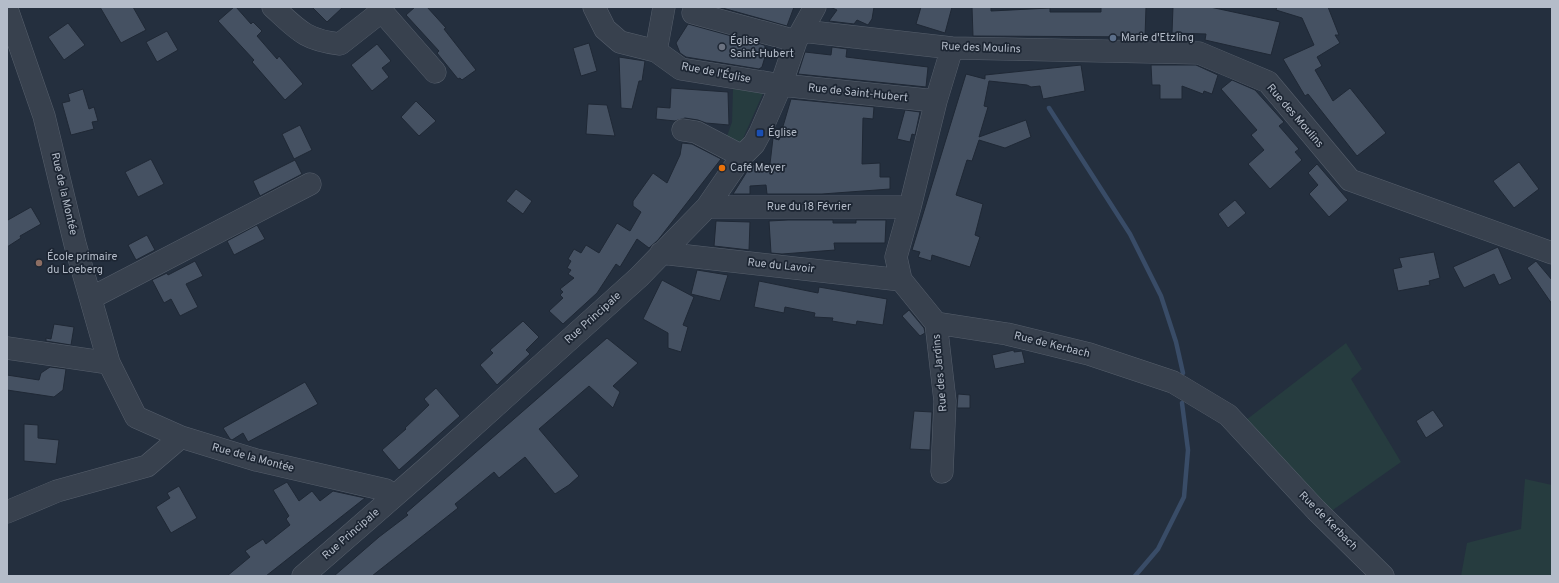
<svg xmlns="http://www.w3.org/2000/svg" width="1559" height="583" font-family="Overpass,sans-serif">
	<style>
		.green { fill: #263c3f }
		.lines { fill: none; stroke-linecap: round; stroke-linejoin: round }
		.stream { stroke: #394c67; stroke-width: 4.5 }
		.building { fill: #455162; stroke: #1f2835 }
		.minor-casing { stroke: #565f6c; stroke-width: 23 }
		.minor { stroke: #38414e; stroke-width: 22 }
		.service-dot { fill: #5c6f8a; stroke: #1d2633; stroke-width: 1.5 }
		.worship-dot { fill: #6b7280; stroke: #1d2633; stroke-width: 1.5 }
		.transit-dot { fill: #1a4fb4; stroke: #1d2633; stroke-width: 1.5 }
		.food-dot { fill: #e8710a; stroke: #1d2633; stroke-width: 1.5 }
		.education-dot { fill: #8d6e63; stroke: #1d2633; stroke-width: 1.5 }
		.labels { text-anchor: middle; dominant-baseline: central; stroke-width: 3.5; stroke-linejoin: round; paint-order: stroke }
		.poi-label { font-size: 11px; fill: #b4bcc9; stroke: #1d2633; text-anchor: start }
		.street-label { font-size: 11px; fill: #b4bcc9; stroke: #1d2633 }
	</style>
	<rect width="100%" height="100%" fill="#242f3e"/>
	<path class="green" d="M733,88l32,1 -24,54 -14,-7 5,-14z
		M1346,343l16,26 -11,10 50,83 -71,50 -84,-92z
		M1525,479l27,6v91h-91l6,-33 54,-14z"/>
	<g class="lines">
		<path class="stream" d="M1049,108l81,126 31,62 15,46 7,31
			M1135,576l23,-27 26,-52 4,-47 -6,-47"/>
	</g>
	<path class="building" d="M100,7h33l13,23 -25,13z
		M234,7h2l15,17 2,-2 9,9 -5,5 20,23 2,-3 24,28 -18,16 -33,-38 2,-2 -36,-39z
		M312,7h31l-16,15z
		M415,7h12l19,21 -2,1 32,41 -14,10 -2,-2 -2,1 -21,-26 2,-2 -33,-36z
		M719,7h75l-7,19z
		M830,7h44l-2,12 -4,6 -11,-5 -3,4 -25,-3 8,-11z
		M921,7h31l-7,26 -29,-9z
		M972,7h19v4l59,-3v4h51v-5h45l-1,30 -172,-1z
		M1173,7h37l70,15 -9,33 -66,-15 1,-6 -34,-1z
		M1277,7h51l11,28h-4l5,8 -23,14 5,9 -7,4 18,31 17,-13 36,45 -29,23 -49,-62 -3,2 -22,-37 31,-14 -12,-27 -26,-8z
		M68,23l17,22 -21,15 -16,-23z
		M688,24l76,21 3,5 -5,17 -3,2 -73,-12 -6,-4 -4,-10z
		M167,31l11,19 -21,12 -11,-20z
		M589,43l8,28 -16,5 -8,-28z
		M377,44l14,17 -9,7 7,9 -17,14 -21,-26z
		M832,47l15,2 -1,8 82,10 -2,20 -128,-13 7,-22 26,3z
		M619,57l26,4 -3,20h-3l-7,28 -11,-1z
		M1081,65l4,26 -42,8 -3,-13 -9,1 -4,-2 -38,-4 -5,25 4,1 -9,30 47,-17 5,17 -26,11 -26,-8 -7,21 -5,-1 -11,35 27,9 -8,31 5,2 -10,30 -38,-12 -1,6 -13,-4 2,-5 -8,-2 54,-176 19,5v-4z
		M1151,65h45l22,10 -6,19 -8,-3 -1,3 -21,-8v13h-22v-14h-8z
		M1232,80l23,10 29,32 -5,4 20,23 -4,3 7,8 -32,29 -22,-25 16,-14 -13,-15 6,-5 -36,-41z
		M671,88l57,4 1,33 -23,-2 -8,-3 -13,-2 -10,3 -19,-2 1,-12 13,1z
		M83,89l6,20 5,-2 4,14 -6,1 2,7 -23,6 -9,-32 8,-2 -2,-7z
		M791,99l83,8 -1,12 -10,-1 -1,46 18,-1v14h10v12l-68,5h-55l-1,-9 -16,1v8h-17l18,-29 19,-1 3,-26 6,2z
		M416,101l20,20 -17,15 -18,-19z
		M588,104l19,1 8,31 -29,-2z
		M905,110l15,2 -5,23 -3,-1 -2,8 -13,-3z
		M300,125l12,25 -18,9 -12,-25z
		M682,143l10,1 29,15 -63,81 -9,8 -12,-9 -17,28 -4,-3 -19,29 -34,31 -14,-13 14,-13 -3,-3 3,-3 -3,-3 14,-11 -6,-4 3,-4 -4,-2 4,-7 -3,-2 6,-10 7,4 5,-8 13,8 18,-30 13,8 11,-19 -8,-6v-5l20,-28 14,10 13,-28z
		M151,159l13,25 -26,13 -13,-25z
		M295,160l7,14 -42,22 -7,-15z
		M1519,162l20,27 -25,19 -21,-27z
		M1317,164l31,36 -19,17 -20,-23 9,-9 -10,-12z
		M516,189l16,12 -9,13 -17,-13z
		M1235,200l11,13 -18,15 -10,-14z
		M31,207l10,17 -21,12 1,2 -14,9v-29l1,2z
		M788,220h45v3h23v-3h30l-1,23h-51l1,7 -53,4 -11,-1 -2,-32z
		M716,221l34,1 -1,28 -35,-4z
		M257,225l8,14 -31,16 -7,-14z
		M147,235l8,15 -19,10 -8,-15z
		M1498,247l14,32 -13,6 -5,-11 -30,14 -11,-21z
		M1434,252l6,26 -11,3 1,4 -32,6 -5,-22 9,-2 -3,-9z
		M195,261l8,15 -17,8 12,23 -18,9 -9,-17 -7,4 -12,-23 15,-7 1,2z
		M1536,261l16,19v24l-25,-36z
		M697,270l31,5 -8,26 -29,-7z
		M662,280l32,17 -11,28 5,2 -7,25 -13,-4v-15l-25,-14z
		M759,281l59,12 1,-6 68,12 -4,26 -26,-4 -1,4 -24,-4 1,-3 -19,-1 1,-4 -30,-6 -1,6 -30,-6z
		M909,310l15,18 1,5 -5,3 -18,-20z
		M523,321l16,16 -13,13 4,4 -33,31 -17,-20 13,-12 -3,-3z
		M54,324l20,3 -3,18 -25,-4v-3l5,1z
		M607,338l31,25 -25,23 7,6 -7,16 -24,-22 -50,43 40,47 -10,9 -14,9 -30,-37 -26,21 -5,-6 -39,32 3,4 -86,68h-38l45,-39 29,-22 -2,-2z
		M1014,350v2l8,-1 3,12 -30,6 -3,-14z
		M50,367l16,2 -3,21 -9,7 -47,-7v-15l32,5 2,-7z
		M305,382l13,22 -70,38 -5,-9 -11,7 -2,-1 -7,-11z
		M436,388l24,28 -61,54 -17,-20 24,-21 -1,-1 24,-23 -5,-6z
		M958,394l12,1v13h-13z
		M1433,410l11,16 -18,12 -10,-17z
		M914,411l18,1 -2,38 -20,-1z
		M24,424l14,1v13l21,2 -3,24 -32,-3z
		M287,482l12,19 13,-10 8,10 13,-10 32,7 -99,78h-39l23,-19 -5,-6 18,-12 3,5 24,-19 -4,-6 3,-3 -16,-26z
		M179,486l18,32 -26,15 -15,-26 14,-9 -3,-5z"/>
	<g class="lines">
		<g class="minor-casing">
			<path id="minor" d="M273,7c25,23 32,33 67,37l42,-33
				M378,7l57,65
				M594,7l11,22 15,13 36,9 25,18 100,16 155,16
				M7,9l37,107 31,128 34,119 27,54 45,20 75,23 130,30 7,6
				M693,13l103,28
				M802,31l150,17 247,5 69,29 82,98 202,73
				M952,48l-16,53 -26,106 -14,50 5,23 35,43 71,11 82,20 84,28 55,33 88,95 67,66
				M656,51l8,-44
				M683,130l13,2 46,24
				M707,207h203
				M661,253l240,27
				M91,298l219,-114
				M936,323l9,78 -3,71
				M7,348l102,15
				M7,512l50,-21 90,-25 34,-29
				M303,576l126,-110 210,-189 68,-70 35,-51 12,-12 6,-11 21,-48 15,-44 19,-34"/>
		</g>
		<use href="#minor" class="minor"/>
	</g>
	<circle class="service-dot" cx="1113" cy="38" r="4"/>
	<circle class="worship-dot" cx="722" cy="47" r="4"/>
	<rect class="transit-dot" x="756" y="129" width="8" height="8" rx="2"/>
	<circle class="food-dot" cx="722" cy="168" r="4"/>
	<circle class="education-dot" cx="39" cy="263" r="4"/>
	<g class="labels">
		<g class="poi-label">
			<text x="1121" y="38">Marie d'Etzling</text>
			<text x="730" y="41">Église<tspan x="730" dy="13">Saint-Hubert</tspan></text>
			<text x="768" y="133">Église</text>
			<text x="730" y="168">Café Meyer</text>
			<text x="47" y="257">École primaire<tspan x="47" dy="13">du Loeberg</tspan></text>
		</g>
		<g class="street-label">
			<text transform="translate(981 48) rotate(2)">Rue des Moulins</text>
			<text transform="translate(716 73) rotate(11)">Rue de l'Église</text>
			<text transform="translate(858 93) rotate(6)">Rue de Saint-Hubert</text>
			<text transform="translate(1295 116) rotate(49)">Rue des Moulins</text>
			<text transform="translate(64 194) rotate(77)">Rue de la Montée</text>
			<text x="809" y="207">Rue du 18 Février</text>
			<text transform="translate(781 266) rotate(6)">Rue du Lavoir</text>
			<text transform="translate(593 318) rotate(-42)">Rue Principale</text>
			<text transform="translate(1052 345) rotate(14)">Rue de Kerbach</text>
			<text transform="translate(940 373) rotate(-95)">Rue des Jardins</text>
			<text transform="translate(253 458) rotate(15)">Rue de la Montée</text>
			<text transform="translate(1328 521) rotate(45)">Rue de Kerbach</text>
			<text transform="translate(351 534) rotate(-41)">Rue Principale</text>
		</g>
	</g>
	<rect width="1559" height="583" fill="none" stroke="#b4bcc9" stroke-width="16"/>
</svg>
